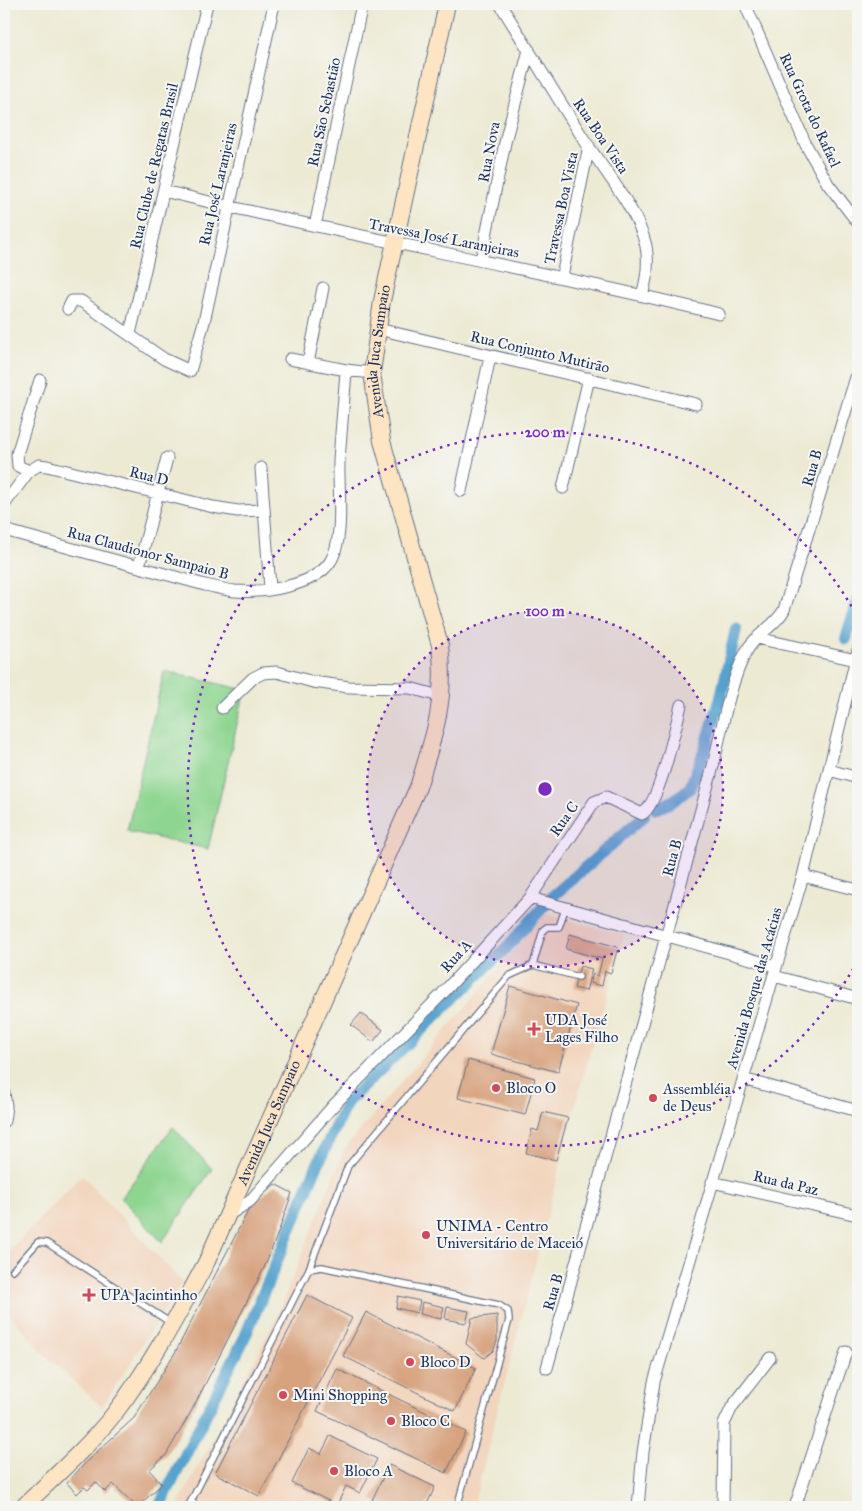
<svg xmlns="http://www.w3.org/2000/svg" width="862" height="1511" font-family="'IM FELL Great Primer',serif">
	<style>
		.built { fill: #f2d5bd }
		.green { fill: #8ed590; stroke: #548277 }
		.lines { fill: none; stroke-linecap: round; stroke-linejoin: round }
		.canal { stroke: #55a2ce; stroke-width: 12 }
		.building { fill: #d7a27e }
		.lane-casing { stroke: #647087; stroke-width: 8 }
		.street-casing { stroke: #647087; stroke-width: 13 }
		.secondary-casing { stroke: #647087; stroke-width: 18 }
		.lane { stroke: #fff; stroke-width: 5.5 }
		.street { stroke: #fff; stroke-width: 11 }
		.secondary { stroke: #fde5c4; stroke-width: 16 }
		.ring { fill: none; stroke: #7b2cbf; stroke-width: 2.5; stroke-dasharray: 2.5 5 }
		.poi-dot { fill: #d1495b; stroke: #f6f6f2; stroke-width: 2 }
		.labels { text-anchor: middle; dominant-baseline: central; stroke-width: 4; stroke-linejoin: round; paint-order: stroke }
		.street-label { font-size: 15px; fill: #1b2f5e; stroke: #f6f6f2 }
		.poi-label { font-size: 15px; fill: #1b2f5e; stroke: #f6f6f2; text-anchor: start }
		.centre { fill: #7b2cbf; stroke: #f6f6f2; stroke-width: 2.5 }
		.ring-label { font-size: 15px; text-anchor: middle; font-weight: bold; fill: #7b2cbf; stroke: #f6f6f2; stroke-width: 4; stroke-linejoin: round; paint-order: stroke }
	</style>
	<rect width="100%" height="100%" fill="#f6f6f2"/>
	<filter id="ink" filterUnits="userSpaceOnUse"><feTurbulence type="fractalNoise" baseFrequency=".02" numOctaves="2"/><feDisplacementMap in="SourceGraphic" scale="10" xChannelSelector="R" yChannelSelector="G"/><feConvolveMatrix kernelMatrix="1 2 1 2 8 2 1 2 1" color-interpolation-filters="sRGB"/></filter>
	<filter id="wash" filterUnits="userSpaceOnUse"><feTurbulence type="fractalNoise" baseFrequency=".0096" numOctaves="4" result="noise"/><feDisplacementMap in="SourceGraphic" scale="20" xChannelSelector="R" yChannelSelector="G"/><feGaussianBlur stdDeviation="1.12" result="paint"/><feColorMatrix in="noise" values="0 0 0 0 0 0 0 0 0 0 0 0 0 0 0 0 0 1.4 0 .05"/><feComposite in="paint" operator="in"/></filter>
	<g filter="url(#wash)">
		<rect width="100%" height="100%" fill="#edead4"/>
		<path class="built" d="M545,914l79,21 -45,156 -106,416h-296l98,-186 70,-173z
			M82,1175l100,107 -80,125 -55,-50 -43,-49v-52z"/>
		<path class="green" d="M164,671l81,19 -37,159 -81,-18z
			M173,1127l39,42 -50,73 -41,-44z"/>
		<g class="lines">
			<path class="canal" d="M846,639l12,-40
				M656,809l17,-8 17,-13 15,-39 16,-52 15,-68
				M159,1507l85,-168 72,-171 31,-66 159,-154 48,-53 90,-79"/>
		</g>
		<g id="blocks">
			<path class="building" d="M570,934l48,13 -7,26 -6,-2 -3,15 -12,-3 3,-9 5,2 4,-17 -36,-10z
				M580,966l12,3 -6,22 -12,-3z
				M510,986l67,19 -19,67 -67,-18z
				M361,1013l22,17 -10,12 -22,-17z
				M468,1060l67,18 -10,37 -67,-17z
				M543,1112l25,6 -12,42 -30,-7 6,-24 6,2z
				M275,1184l17,9 -14,40 -14,35 -72,142 -26,45 -17,15 13,14 -25,23 -24,-23 -8,8 -9,-10 -8,8 -4,-3 -7,7 -10,-11 22,-24 45,-41 42,-67 74,-144z
				M307,1295l45,23 -93,178 -44,-23z
				M398,1296l22,5 -3,12 -21,-5z
				M422,1302l22,5 -3,12 -21,-5z
				M447,1307l22,4 -3,12 -21,-4z
				M366,1312l110,56 -21,43 -112,-55z
				M497,1315v26l-4,10 -9,7 -18,-14 6,-26z
				M337,1369l129,63 -20,41 -129,-62z
				M330,1436l47,23 -17,34 -14,-7 -9,19 -45,-22 17,-35 12,6z
				M389,1465l46,22 -9,19 3,1h-44l-13,-7z"/>
		</g>
	</g>
	<g filter="url(#ink)">
		<use href="#blocks" fill-opacity="0" stroke="#647087" stroke-width="1"/>
		<g class="lines">
			<g class="lane-casing">
				<path id="lane" d="M533,965l10,-35 4,-3h12l6,-18
					M309,1269l39,-103 161,-190 24,-11 46,12
					M13,1270l25,-28 9,1 124,80
					M191,1501l7,6
					M188,1507l121,-238 13,-2 177,38 9,6 1,9 -52,187"/>
			</g>
			<g class="street-casing">
				<path id="street" d="M500,4c29,46 57,94 87,140 19,29 51,67 59,102 3,17 1,33 -4,49
					M745,4l61,141 22,39 30,39
					M164,191c184,46 371,77 555,123
					M315,226l47,-222
					M481,260l25,-122 23,-88
					M562,276l27,-130
					M68,309l4,-8h9l83,58 26,12 14,-49 70,-318
					M378,329l318,75
					M130,334l77,-330
					M290,359l56,11
					M308,363l15,-75
					M261,468l9,120
					M29,471l10,-6 8,1 166,41 25,4 26,-1
					M563,488l26,-110
					M461,491l29,-134
					M4,505l25,-34 -11,-5 -1,-12 23,-74
					M4,530l201,55c10,2 20,5 30,6 27,2 78,-4 95,-29 15,-22 8,-74 9,-101 2,-30 5,-61 7,-91l26,3
					M139,566l28,-108
					M757,638l99,22
					M222,708l31,-30 10,-5 14,-1 36,10 36,5 61,1 33,9
					M829,770l29,8
					M803,876l55,14
					M530,898l246,68
					M774,976l84,23
					M743,1079l115,32
					M4,1093l2,13 -2,15
					M712,1182l141,32
					M227,1216l23,-15 83,-95 109,-112 88,-96 64,-96 12,-5 36,17c17,-9 34,-88 39,-109
					M547,1368l165,-598c9,-36 17,-86 34,-118 9,-18 29,-25 38,-42l74,-239
					M638,1507l5,-55 11,-70 149,-506 55,-226
					M723,1507l1,-83 8,-17 38,-49
					M795,1507l51,-155"/>
			</g>
			<g class="secondary-casing">
				<g id="secondary">
					<path id="s1" d="M23,1507c31,-30 64,-59 91,-93 36,-47 65,-101 93,-153l211,-474c16,-50 29,-88 22,-142l-58,-204 -10,-68 10,-72 65,-297"/>
				</g>
			</g>
			<use href="#lane" class="lane"/>
			<use href="#street" class="street"/>
			<use href="#secondary" class="secondary"/>
		</g>
	</g>
	<circle cx="545" cy="789" r="178" fill="#7b2cbf" fill-opacity=".12"/>
	<g class="ring">
		<circle cx="545" cy="789" r="178"/>
		<path d="M857 962A357 357 0 1 1 857 616"/>
	</g>
	<g class="poi-dot">
		<path d="M531.5 1021.5h5v5h5v5h-5v5h-5v-5h-5v-5h5z"/>
		<circle cx="496" cy="1088" r="5"/>
		<circle cx="653" cy="1098" r="5"/>
		<circle cx="426" cy="1235" r="5"/>
		<path d="M86.5 1287.5h5v5h5v5h-5v5h-5v-5h-5v-5h5z"/>
		<circle cx="410" cy="1362" r="5"/>
		<circle cx="283" cy="1395" r="5"/>
		<circle cx="391" cy="1421" r="5"/>
		<circle cx="334" cy="1471" r="5"/>
	</g>
	<g class="labels">
		<g class="street-label">
			<text transform="translate(810 110) rotate(65)">Rua Grota do Rafael</text>
			<text transform="translate(324 112) rotate(-78)">Rua São Sebastião</text>
			<text transform="translate(601 136) rotate(56)">Rua Boa Vista</text>
			<text transform="translate(489 152) rotate(-79)">Rua Nova</text>
			<text transform="translate(154 166) rotate(-77)">Rua Clube de Regatas Brasil</text>
			<text transform="translate(218 184) rotate(-77)">Rua José Laranjeiras</text>
			<text transform="translate(561 208) rotate(-78)">Travessa Boa Vista</text>
			<text transform="translate(444 238) rotate(11)">Travessa José Laranjeiras</text>
			<text stroke="none"><textPath href="#s1" startOffset="1276">Avenida Juca Sampaio</textPath></text>
			<text transform="translate(540 352) rotate(13)">Rua Conjunto Mutirão</text>
			<text transform="translate(812 468) rotate(-74)">Rua B</text>
			<text transform="translate(149 476) rotate(14)">Rua D</text>
			<text transform="translate(148 553) rotate(15)">Rua Claudionor Sampaio B</text>
			<text transform="translate(564 819) rotate(-55)">Rua C</text>
			<text transform="translate(672 858) rotate(-75)">Rua B</text>
			<text transform="translate(456 956) rotate(-48)">Rua A</text>
			<text transform="translate(754 988) rotate(-74)">Avenida Bosque das Acácias</text>
			<text stroke="none"><textPath href="#s1" startOffset="461">Avenida Juca Sampaio</textPath></text>
			<text transform="translate(786 1183) rotate(13)">Rua da Paz</text>
			<text transform="translate(553 1292) rotate(-74)">Rua B</text>
		</g>
		<g class="poi-label">
			<text x="545" y="1020">UDA José<tspan x="545" dy="17">Lages Filho</tspan></text>
			<text x="506" y="1088">Bloco O</text>
			<text x="663" y="1089">Assembléia<tspan x="663" dy="17">de Deus</tspan></text>
			<text x="436" y="1226">UNIMA - Centro<tspan x="436" dy="17">Universitário de Maceió</tspan></text>
			<text x="100" y="1295">UPA Jacintinho</text>
			<text x="420" y="1362">Bloco D</text>
			<text x="293" y="1395">Mini Shopping</text>
			<text x="401" y="1421">Bloco C</text>
			<text x="344" y="1471">Bloco A</text>
		</g>
	</g>
	<circle cx="545" cy="789" r="8" class="centre"/>
	<g class="ring-label">
		<text x="545" y="437">200 m</text>
		<text x="545" y="616">100 m</text>
	</g>
	<rect width="862" height="1511" fill="none" stroke="#f6f6f2" stroke-width="20"/>
</svg>
